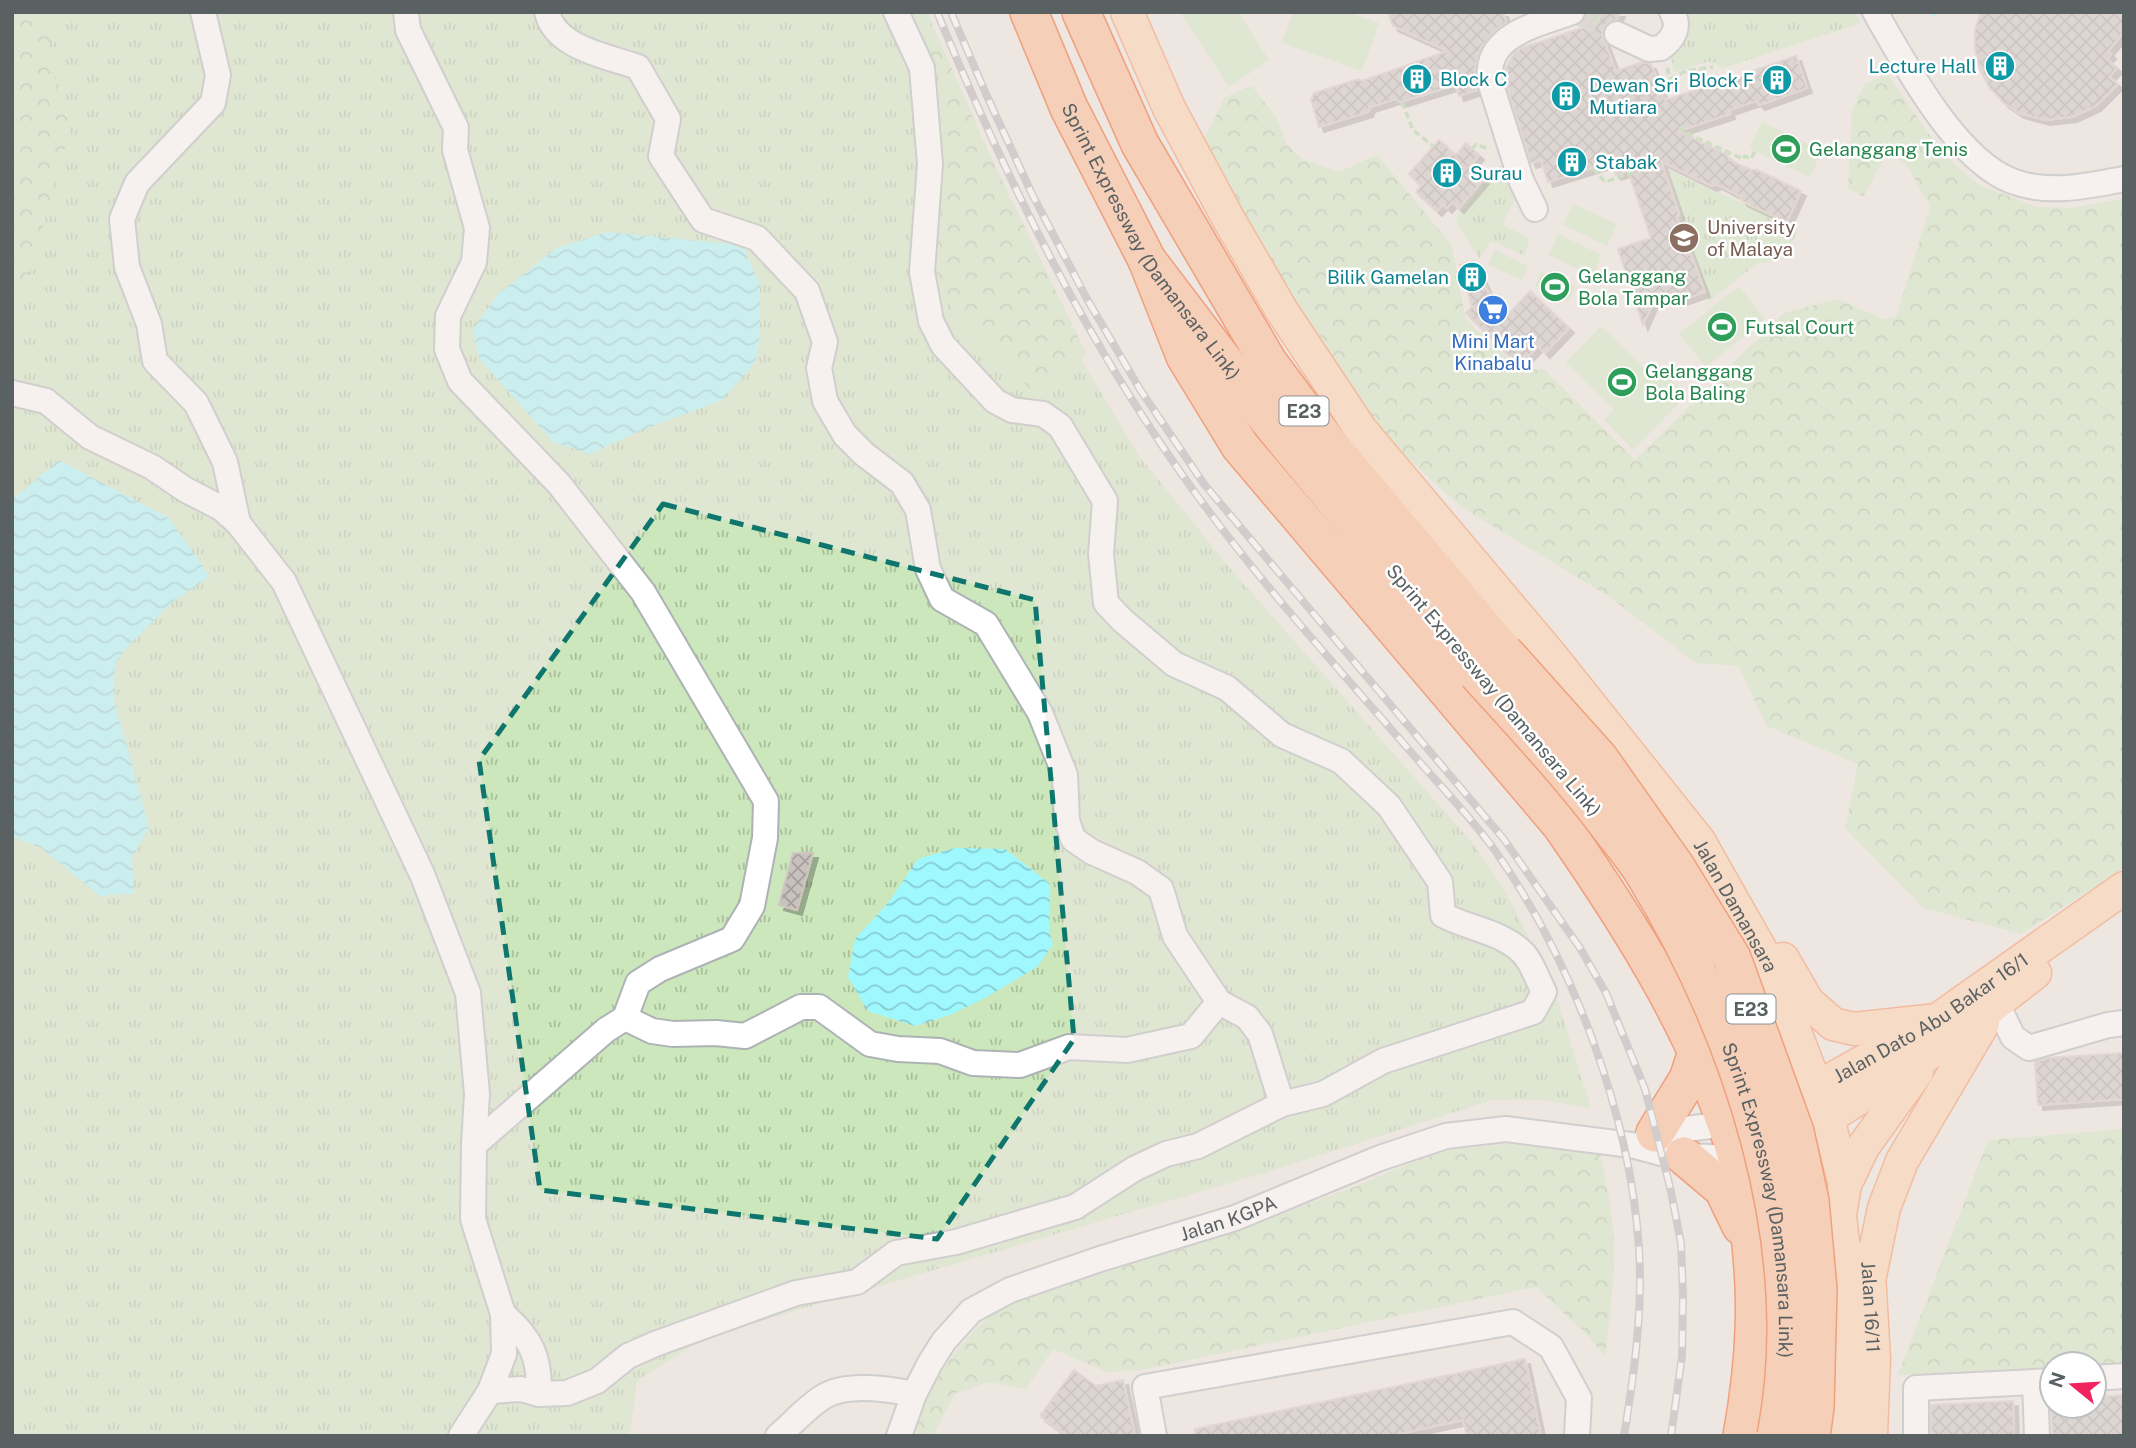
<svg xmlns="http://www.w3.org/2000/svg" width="2136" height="1448" font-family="'Public Sans',sans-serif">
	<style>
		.grass { fill: url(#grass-tufts) }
		.forest { fill: url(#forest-crowns) }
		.green { fill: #cce7bc }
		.water { fill: url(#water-waves) }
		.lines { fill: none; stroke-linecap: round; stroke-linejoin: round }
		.stream { stroke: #a0f8ff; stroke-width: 5 }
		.building { fill: url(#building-cross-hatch); stroke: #d2c5bf; stroke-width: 2; filter: url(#shadow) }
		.minor-tunnel { stroke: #c9c5c2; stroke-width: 24; stroke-dasharray: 24 12; stroke-linecap: butt }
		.minor-casing { stroke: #adb3b5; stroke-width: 28 }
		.major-casing { stroke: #f88b50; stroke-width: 35 }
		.highway-casing { stroke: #ef4c00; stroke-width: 40 }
		.path { stroke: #a5d99e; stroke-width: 3.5; stroke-dasharray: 7 3.5; stroke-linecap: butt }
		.minor { stroke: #fff; stroke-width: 24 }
		.major { stroke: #ffcfa5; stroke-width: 32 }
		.highway { stroke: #ffb487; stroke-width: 37 }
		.rail-casing { stroke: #afb0b1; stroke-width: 8 }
		.rail { stroke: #fff; stroke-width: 5; stroke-dasharray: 16; stroke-linecap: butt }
		.highway-bridge-casing { stroke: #ef4c00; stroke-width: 40; stroke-linecap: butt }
		.highway-bridge { stroke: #ffb487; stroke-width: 37 }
		.marked { fill: none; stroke: #0f766e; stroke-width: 5; stroke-dasharray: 14 9; stroke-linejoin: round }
		.labels { text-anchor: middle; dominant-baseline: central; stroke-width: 5; stroke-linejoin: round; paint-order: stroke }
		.shield { fill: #fff; stroke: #8c9092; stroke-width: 2 }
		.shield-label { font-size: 18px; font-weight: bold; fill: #5a6163 }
		.culture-label { font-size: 19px; fill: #0d838f; stroke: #fff; text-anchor: start }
		.leisure-label { font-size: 19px; fill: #27864d; stroke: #fff; text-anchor: start }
		.education-label { font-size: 19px; fill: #785e54; stroke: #fff; text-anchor: start }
		.street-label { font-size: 19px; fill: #5a6163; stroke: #fff }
		.shop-label { font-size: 19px; fill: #366cbe; stroke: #fff }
	</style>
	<defs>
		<pattern id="grass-tufts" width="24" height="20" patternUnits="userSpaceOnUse" patternTransform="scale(1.75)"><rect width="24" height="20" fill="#cce7bc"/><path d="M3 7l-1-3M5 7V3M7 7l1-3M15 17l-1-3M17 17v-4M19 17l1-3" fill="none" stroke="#a9bf9c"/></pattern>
		<pattern id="forest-crowns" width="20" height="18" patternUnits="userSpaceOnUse" patternTransform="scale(1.75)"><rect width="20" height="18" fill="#cce7bc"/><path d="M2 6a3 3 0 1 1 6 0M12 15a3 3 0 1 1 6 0" fill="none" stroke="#a9bf9c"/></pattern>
		<pattern id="water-waves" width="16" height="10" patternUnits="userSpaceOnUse" patternTransform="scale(1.75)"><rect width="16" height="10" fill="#a0f8ff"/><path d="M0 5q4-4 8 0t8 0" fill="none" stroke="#85ccd2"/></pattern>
		<pattern id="building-cross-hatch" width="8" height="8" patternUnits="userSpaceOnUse" patternTransform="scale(1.75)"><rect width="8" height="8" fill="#c8c1be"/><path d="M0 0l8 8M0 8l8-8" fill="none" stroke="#a5a09e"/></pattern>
		<filter id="shadow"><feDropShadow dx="5" dy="5" stdDeviation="0" flood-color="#0004"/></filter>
	</defs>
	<rect width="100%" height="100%" fill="#eee6e1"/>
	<path class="grass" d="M12,12h901l30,73 14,69 182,302 91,112 244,277 30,44 50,99 37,120 -47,-8h-52l-215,69 -571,168 -69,44 -6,48 -4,7h-615z
		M1682,12h172l7,11 -140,46 -5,-6 -10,-1 -32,10 -4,-19z
		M1500,166l9,3 9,25 -16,30 28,15 -6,16 -33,-14 -12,18 -24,-40z
		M1668,169l130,60 -13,30 -29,5 -47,38z"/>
	<path class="forest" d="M12,12h36l3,57 23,48 -48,166 -14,12z
		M912,12h15l61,139 99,204 -57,34 -102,-107 13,-147 2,-50z
		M1887,74l56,80 36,31 58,22 35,1 52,-9v669l-103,66 -97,-26 -79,-80 13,-64 -91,-38 -29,-60 -42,-3 -89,-68 -146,-88 -73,-67 -114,-170 -72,-127 23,-46 27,-11 24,31 10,27 17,16 36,12 38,-17 74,89 15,76 55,50 23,-1 91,91 149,-147 53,-14 46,20 13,-2 34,-110 -23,-42 -19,-14 -25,46 -15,-9 4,-78 13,-26z
		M2124,1129v235h-72v3l-154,8 90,-235z
		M1508,1144l92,9c6,30 13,60 14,91 1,38 -5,76 -9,113l-18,-22 -51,-48 -394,83 -35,2 -54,-23 -27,40 -36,-7 -35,11 -22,43h-19c11,-52 48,-97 87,-131l224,-70 129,-48 86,-36z"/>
	<path class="green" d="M1180,12h58l31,48 -40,27z
		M1293,12h54l32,11 -17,48 -80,-28z
		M1762,122l60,29 -12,26 -61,-29z
		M1573,204l44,20 -10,22 -44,-21z
		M1558,234l44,21 -9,21 -44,-21z
		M1495,250l33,16 -6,14 -34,-15z
		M1541,272l34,15 -7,15 -33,-16z
		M1739,286l26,33 -59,48 -27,-33z
		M1601,326l48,47 8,-7 30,29 -54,55 -29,-30 10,-11 -48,-47z"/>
	<path class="water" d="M606,232l127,12 12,6 15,36v45l-4,30 -34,39 -85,32 -47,22 -37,-12 -73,-82 -7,-31 25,-35 59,-46z
		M59,460l110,58 41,59 -35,23 -46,45 -14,17 -1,38 35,127 -17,30 2,36 -34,3 -59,-48 -29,-12v-336z
		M955,848l50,1 45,35 -1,49 4,11 -16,23 -54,32 -33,16 -35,11 -47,-15 -20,-34 7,-38 33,-36 30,-44z"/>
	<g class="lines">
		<path class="stream" d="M1934,14v-2"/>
	</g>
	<path class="building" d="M1388,12h115l3,10 -13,10 -12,15 -6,18 2,25 -18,6 -4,-11 -54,17 -6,-3 -25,8 -2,5 -49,15 -8,-28 3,-6 44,-14 4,2 86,-30 -55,-25z
		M1589,12h31l-3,7 -8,2 -5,6 -2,8 14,36 26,-9 9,2 14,36 55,-18 1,3 27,-10 1,-3 47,-16 11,32 -47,17 -4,-4 -27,9 1,4 -52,17 49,24 2,5 22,10h6l44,21 -14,31 -45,-21 -2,-5 -23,-12 -5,2 -51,-25 18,53 -2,4 28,74 -29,10 -19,-9 -14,32 -25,-76 33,-11 -23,-67 -12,4 -4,-13 -64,20 -7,-22 -10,3 -26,-83v-11l9,-16 8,-5 60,-20z
		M1981,12h143v20l-16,19 3,3 -4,5 10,9 -8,9 9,7 -22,22 -24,11 -27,3 -26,-7 -16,-11 -14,-15 -9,-18 -5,-19v-20z
		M1439,140l17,15 10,-12 13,12 -10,12 15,12 -25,29 -7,-6 -5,6 -4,-4 -6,7 -21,-19 5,-6 -12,-12z
		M1474,261l14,31 22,21 20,-22 39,37 -24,25 -7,-7 -19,20 -53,-53 6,-6 -12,-42z
		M793,853h20l-16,57 -18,-5z
		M2124,1053v46l-86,6 -3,-43 11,-4z
		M1525,1359l16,77h-74l-4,-16 -74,16h-194v-7z
		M1074,1370l22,16 27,-6 12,56h-68l-27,-20z
		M2124,1395v41h-71l-2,-30h43v-9z
		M2013,1401l1,35h-83v-31z"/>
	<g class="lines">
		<path class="minor-tunnel" d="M1577,12l40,22"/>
		<g class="minor-casing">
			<g id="minor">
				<path d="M203,12l15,63 -5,28 -76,80 -15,36 5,48 22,57 6,37 41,42 29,59 13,61"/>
				<path d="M406,12l2,18 48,98 -1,22 22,78 -3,34 -26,54 -1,33 13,32 99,103 84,108 123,209 -1,37 -13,68 -20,33 -72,30 -22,14 -13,35"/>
				<path d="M547,12c8,36 60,44 91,55l30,52 -7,37 42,64 54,18 50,53 18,51 -6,26 6,33 20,34 19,19 38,29 16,27 10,59 14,30 44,25 54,89 25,62 2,45 6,19 19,13 45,20 24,17 14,47 44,66 28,15 13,17 22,70"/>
				<path d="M1875,12c30,52 80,147 137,169 36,14 76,5 112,-2"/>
				<path d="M1617,34l32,15 12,-1c12,-9 20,-21 11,-36"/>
				<path d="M1535,209l-14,-29 -31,-98c-6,-48 47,-57 82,-70"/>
				<path d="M12,393l34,8 44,36 62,30 34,23 35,18 17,15 46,59 138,292 46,119 9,101 -3,51 -1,74 30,95 1,40 -14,37 -29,45"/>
				<path d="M1997,1004l16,33 16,11 79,-23 16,-2"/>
				<path d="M1647,1137l8,-4 70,-9"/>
				<path d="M474,1145l132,-115 19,-12 27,13 21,3 43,-1 29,3 56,-29h18l51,37 28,5 42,2 33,12 47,2 49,-18 58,3 64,-14 28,-34"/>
				<path d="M503,1314c28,24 37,43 36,80"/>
				<path d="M2094,1378l30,-2"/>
				<path d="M2035,1382l2,54"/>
				<path d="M490,1391l31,-2 18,5 28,-1 30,-12 31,-25 27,-12 141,-51 61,-11 39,-29 60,-11 119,-35 59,-38 32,-15 32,-8 84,-42 41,-10 60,-33 150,-49 11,-20c-6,-11 -12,-30 -21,-39 -22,-22 -54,-24 -80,-38l-3,-33 -51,-76 -48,-45 -59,-26 -55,-47 -53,-24 -52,-44 -16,-17 -5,-49 4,-53 -45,-75 -17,-12 -31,-4 -17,-9 -52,-56 -12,-24 -9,-49 8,-108 -8,-96 -26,-56"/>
				<path d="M778,1436c15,-13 29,-29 45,-39 23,-15 66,-8 91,-3"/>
				<path id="s1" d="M899,1436l15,-42 16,-31 14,-22 27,-30 39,-21 90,-31 135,-41 145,-60 66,-22 60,-7 125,16 30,8 23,3 53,2"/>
				<path d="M1154,1436l-9,-49 368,-65 38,25 28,51 -2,38"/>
				<path d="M1916,1436v-48l136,-7"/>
			</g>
		</g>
		<g class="major-casing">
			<g id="major">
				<path id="s2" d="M1127,12l42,96 60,112 53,91 79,119 188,223 150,188 71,125 58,152 17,67 -5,30 8,72v85l-8,64"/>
				<path d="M1783,959l25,43 25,22 21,5 83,-9"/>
				<path id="s3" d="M1798,1095l18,-7 121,-68 187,-132"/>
				<path d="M1809,1127l19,-9 113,-72 94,-73"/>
				<path d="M1845,1185l18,-38 54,-75"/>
				<path id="s4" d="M1868,1256l6,102 -3,78"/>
				<path d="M1870,1276l14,-68 18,-47 81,-137"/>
			</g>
		</g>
		<g class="highway-casing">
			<g id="highway">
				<path id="s5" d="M1029,12l40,96 78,152 124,163 206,250"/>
				<path d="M1081,12l59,132 128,218 63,85 173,205"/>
				<path d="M1147,260l38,96 55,90 321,379c71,102 140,211 176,332 5,18 7,38 10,57 12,78 9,144 -5,222"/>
				<path d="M1655,1133l33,-54 9,-27"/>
				<path d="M1684,1156l39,33 18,37"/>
			</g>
		</g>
		<path class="path" d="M1594,21l4,-9
			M1670,79l16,-8 27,-4
			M1667,95l3,-16 -3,-12
			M1402,102l11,28 20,16
			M1680,126l2,5 61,28 2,-3 6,3 4,-8
			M1472,149l4,-5 12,5
			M1593,168l12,14 35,-12"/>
		<use href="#minor" class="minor"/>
		<use href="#major" class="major"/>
		<use href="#highway" class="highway"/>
		<g class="rail-casing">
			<path id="rail" d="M937,12c70,169 151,334 259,482 66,91 142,174 215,258 28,33 60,65 85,100 77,110 134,262 143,396 4,63 -5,126 -15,188
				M951,12l35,82 46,100 55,105 54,92 63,93 299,354 77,110 26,45 39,96 25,98 11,56 2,53 -1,60 -11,80"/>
		</g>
		<use href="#rail" class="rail"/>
		<g class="highway-bridge-casing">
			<g id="highway-bridge">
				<path d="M1504,652l95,106 77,109 56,91 63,174 15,69 8,88 -3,118 -4,29"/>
				<path id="s6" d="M1477,673c45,50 91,99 131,152 12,16 25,31 35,47 99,162 170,373 133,564"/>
			</g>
		</g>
		<use href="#highway-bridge" class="highway-bridge"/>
	</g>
	<path d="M0 0H2136V1448H0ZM663,504l372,96 39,439 -137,200 -397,-49 -61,-430z" fill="#eee6e1" fill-opacity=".55" fill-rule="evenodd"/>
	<path class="marked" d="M663,504l372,96 39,439 -137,200 -397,-49 -61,-430z"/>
	<defs>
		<g id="building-disc" transform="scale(1.575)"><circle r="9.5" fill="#0f9aa8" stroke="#fff"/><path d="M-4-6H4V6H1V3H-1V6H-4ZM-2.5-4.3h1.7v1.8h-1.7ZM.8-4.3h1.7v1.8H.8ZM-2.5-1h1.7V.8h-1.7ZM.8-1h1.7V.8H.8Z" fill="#fff"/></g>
		<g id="stadium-disc" transform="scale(1.575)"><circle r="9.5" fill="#2e9e5b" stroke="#fff"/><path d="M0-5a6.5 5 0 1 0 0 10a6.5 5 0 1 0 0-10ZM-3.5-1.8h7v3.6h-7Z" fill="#fff"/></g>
		<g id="university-disc" transform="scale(1.575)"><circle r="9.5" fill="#8d6e63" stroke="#fff"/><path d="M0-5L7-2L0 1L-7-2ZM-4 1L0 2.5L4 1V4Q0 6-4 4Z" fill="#fff"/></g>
		<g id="supermarket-disc" transform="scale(1.575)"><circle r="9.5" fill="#3f7fe0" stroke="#fff"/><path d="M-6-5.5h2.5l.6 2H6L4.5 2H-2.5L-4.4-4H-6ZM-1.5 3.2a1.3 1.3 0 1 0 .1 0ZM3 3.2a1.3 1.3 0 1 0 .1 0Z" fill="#fff"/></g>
	</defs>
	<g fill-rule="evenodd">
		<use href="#building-disc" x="2000" y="66"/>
		<use href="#building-disc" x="1417" y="79"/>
		<use href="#building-disc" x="1777" y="80"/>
		<use href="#building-disc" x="1566" y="96"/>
		<use href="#stadium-disc" x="1786" y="149"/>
		<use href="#building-disc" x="1572" y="162"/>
		<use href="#building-disc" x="1447" y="173"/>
		<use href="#university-disc" x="1684" y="238"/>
		<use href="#building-disc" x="1472" y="277"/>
		<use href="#stadium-disc" x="1555" y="287"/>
		<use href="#supermarket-disc" x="1493" y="310"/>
		<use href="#stadium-disc" x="1722" y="327"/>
		<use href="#stadium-disc" x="1622" y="382"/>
	</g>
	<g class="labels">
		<g class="shield">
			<rect x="1279.5" y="396.5" width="49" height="29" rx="5"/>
			<rect x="1726.5" y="994.5" width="49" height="29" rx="5"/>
		</g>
		<g class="shield-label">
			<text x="1304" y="411">E23</text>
			<text x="1751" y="1009">E23</text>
		</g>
		<g class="culture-label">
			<text x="1977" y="66" text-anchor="end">Lecture Hall</text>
			<text x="1440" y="79">Block C</text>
			<text x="1754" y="80" text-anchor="end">Block F</text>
			<text x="1589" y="85">Dewan Sri<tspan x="1589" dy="22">Mutiara</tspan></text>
			<text x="1595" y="162">Stabak</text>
			<text x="1470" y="173">Surau</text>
			<text x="1449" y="277" text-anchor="end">Bilik Gamelan</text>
		</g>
		<g class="leisure-label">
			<text x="1809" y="149">Gelanggang Tenis</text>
			<text x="1578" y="276">Gelanggang<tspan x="1578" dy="22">Bola Tampar</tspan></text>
			<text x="1745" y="327">Futsal Court</text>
			<text x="1645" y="371">Gelanggang<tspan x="1645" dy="22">Bola Baling</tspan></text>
		</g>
		<g class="education-label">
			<text x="1707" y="227">University<tspan x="1707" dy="22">of Malaya</tspan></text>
		</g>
		<g class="street-label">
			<text stroke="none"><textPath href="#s5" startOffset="261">Sprint Expressway (Damansara Link)</textPath></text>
			<text transform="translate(1494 690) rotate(50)">Sprint Expressway (Damansara Link)</text>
			<text stroke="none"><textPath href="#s2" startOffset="1087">Jalan Damansara</textPath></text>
			<text stroke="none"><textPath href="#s3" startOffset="154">Jalan Dato Abu Bakar 16/1</textPath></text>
			<text stroke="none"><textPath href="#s6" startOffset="612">Sprint Expressway (Damansara Link)</textPath></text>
			<text stroke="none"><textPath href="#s1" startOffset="420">Jalan KGPA</textPath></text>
			<text stroke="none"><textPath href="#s4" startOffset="51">Jalan 16/11</textPath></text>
		</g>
		<g class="shop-label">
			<text x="1493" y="341">Mini Mart<tspan x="1493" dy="22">Kinabalu</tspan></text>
		</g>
	</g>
	<rect width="2136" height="1448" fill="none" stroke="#5a6163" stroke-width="28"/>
	<g transform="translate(2073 1385) rotate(288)"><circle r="33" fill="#ffffff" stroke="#bdc0c1" stroke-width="2"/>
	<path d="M0-5L12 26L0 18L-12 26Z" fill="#f1245f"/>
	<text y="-10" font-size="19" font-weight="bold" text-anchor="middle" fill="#5a6163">N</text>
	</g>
</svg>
